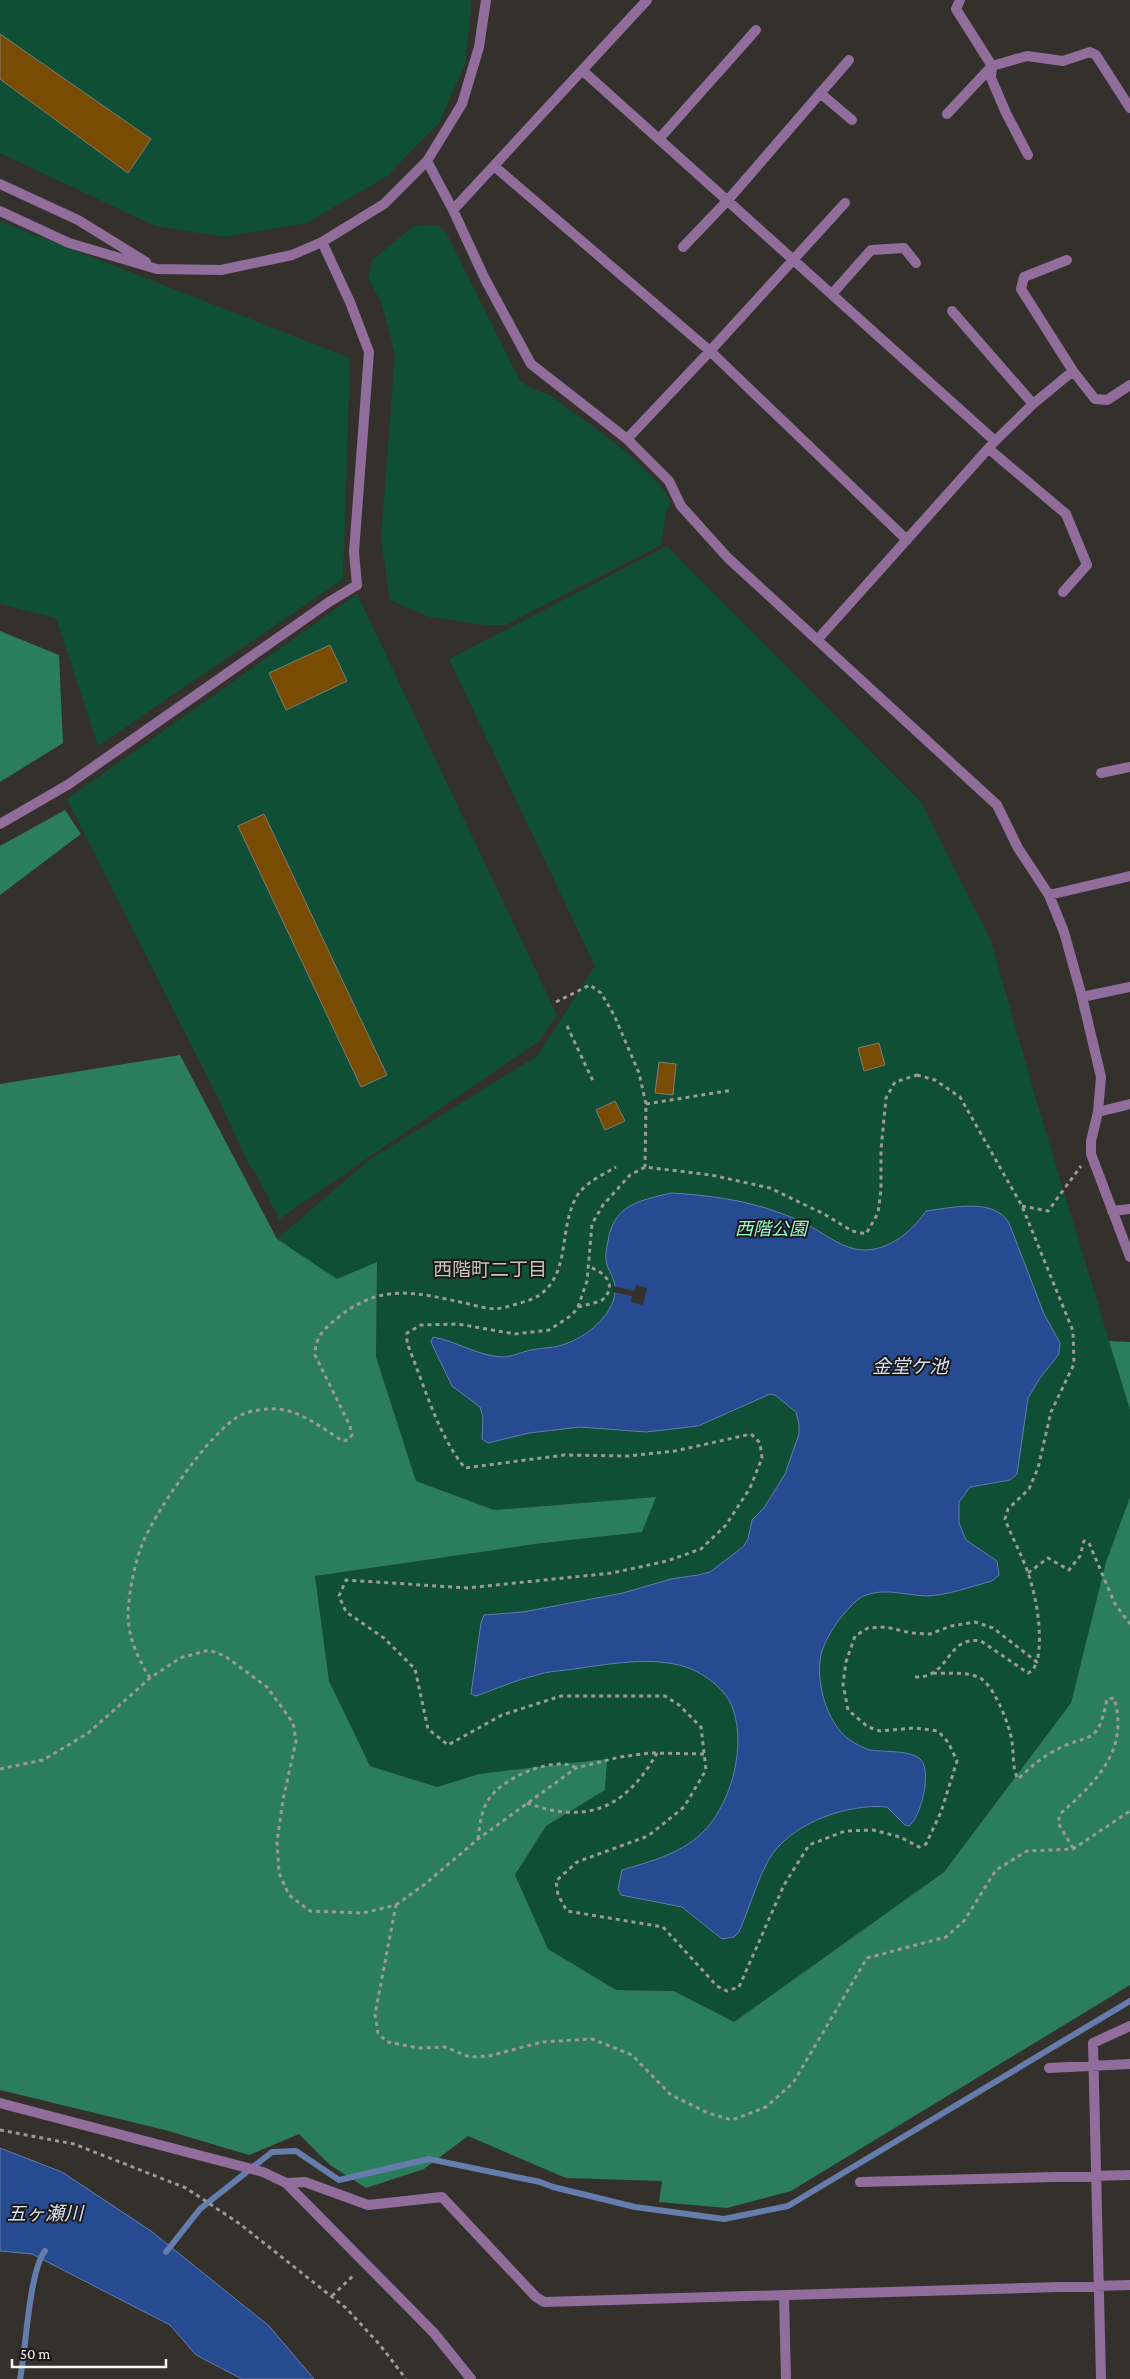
<svg xmlns="http://www.w3.org/2000/svg" width="1130" height="2379" font-family="'Crimson Pro','Noto Sans JP',serif">
	<style>
		.green { fill: #0f4f36 }
		.forest { fill: #2a7e5b }
		.water { fill: #264b90; stroke: #647dad }
		.pier { fill: #34302c }
		.lines { fill: none; stroke-linecap: round; stroke-linejoin: round }
		.stream { stroke: #647dad; stroke-width: 6 }
		.building { fill: #794c04; stroke: #807c77 }
		.path { stroke: #9c9996; stroke-width: 3; stroke-dasharray: 4 4; stroke-linecap: butt }
		.service { stroke: #916d9c; stroke-width: 10 }
		.minor { stroke: #916d9c; stroke-width: 10 }
		.tertiary { stroke: #916d9c; stroke-width: 10 }
		.labels { text-anchor: middle; dominant-baseline: central; stroke-width: 4; stroke-linejoin: round; paint-order: stroke }
		.park-label { font-size: 18px; font-style: italic; fill: #94fecc; stroke: #1a1917 }
		.neighbourhood-label { font-size: 19px; fill: #c7c3bd; stroke: #1a1917 }
		.water-label { font-size: 19px; font-style: italic; fill: #d5e0f5; stroke: #1a1917 }
	</style>
	<rect width="100%" height="100%" fill="#34302c"/>
	<path class="green" d="M0,0h470l1,8 -6,56 -26,59 -52,53 -80,47 -83,14 -69,-11 -155,-73z
		M0,221l350,137 -7,221 -245,167 -42,-128 -56,-14z
		M438,225l8,7 74,149 13,8 17,6c36,28 101,68 121,107l-5,12 -5,31 -155,80h-21l-56,-8 -39,-17 -9,-61 14,-186 -14,-51 -13,-24 4,-18 42,-34z
		M667,546l254,256 70,139 44,155 95,314v87l-24,65 -35,141 -127,169 -210,150 -60,-31 -58,-1 -68,-41 -33,-74 31,-49 59,-36 -126,-16 -42,13 -67,-21 -41,-85 -14,-105 228,-33 99,-11 13,-35 -161,13 -78,-29 -40,-124 1,-95 -40,17 -60,-40 92,-79 168,-104 58,-90 -146,-307z
		M357,594l200,421 -18,26 -260,178 -26,-51 -2,1 -30,-65 -154,-305z"/>
	<path class="forest" d="M0,631l59,24 4,88 -63,39z
		M65,810l16,24 -81,61v-49z
		M180,1055l97,184 60,40 40,-17 -1,95 40,124 78,29 162,-13 -14,35 -99,11 -228,33 14,105 41,85 67,21 42,-13 128,-15 -2,31 -59,36 -31,49 33,74 68,41 58,1 60,31 210,-150 127,-169 35,-141 24,-65v488l-339,206 -64,17 -68,-6 3,-21 -96,-3 -98,-42 -44,33 -58,19 -36,-23 -31,-31 -50,21 -84,-25 -165,-40v-1006z
		M1109,1341l21,1v68z"/>
	<path class="water" d="M671,1193c36,2 75,7 109,20 9,3 19,7 28,12 15,8 30,20 47,24 29,6 56,-16 71,-38 25,-3 68,-14 83,12l35,91 16,29 -1,11 -19,24 -12,20 -11,76 -7,6 -40,7 -11,15v21l7,17 31,21 2,14 -7,6c-19,5 -47,15 -66,15 -21,-1 -40,-8 -60,-1 -10,4 -16,12 -23,20 -8,9 -17,24 -21,36 -8,27 4,73 28,89 5,4 14,8 20,10 13,2 43,0 51,10 11,12 0,57 -12,66l-4,-1 -18,-18c-40,-4 -99,17 -119,54 -12,22 -19,48 -29,71l-5,5 -12,2 -40,-32 -61,-12 -3,-6 4,-19c30,-9 62,-17 84,-41 26,-29 40,-83 27,-120 -6,-19 -29,-36 -47,-42 -35,-11 -76,-3 -112,2 -12,2 -26,2 -37,6 -21,5 -41,14 -61,21l-5,-2 10,-71 3,-8 39,-3 100,-19 48,-14 27,-4 12,-3 33,-25 5,-8 4,-19 12,-12 21,-34 14,-40v-10l-3,-12 -21,-17 -5,-1 -72,32 -52,6 -66,-5 -51,6 -41,10 -6,-4 1,-22 -3,-10 -28,-21 -21,-44 2,-5c23,4 45,19 69,20 9,0 20,-5 29,-7 11,-2 23,-2 34,-6 21,-7 48,-28 50,-52 2,-13 -8,-21 -9,-32 -1,-6 1,-13 2,-19 6,-37 31,-40 63,-48z
		M0,2148l62,24 89,59 118,95 45,53h-72l-46,-24 -26,-30 -138,-71 -32,-3z"/>
	<path class="pier" d="M636,1285l11,3 -4,17 -12,-3 1,-6 -19,-4v-6l21,5z"/>
	<g class="lines">
		<path class="stream" d="M166,2252l34,-43 72,-57 24,-1 43,29 90,-21 111,23 13,5 82,20 89,12 64,-13 342,-205
			M20,2379c6,-29 9,-108 25,-128"/>
	</g>
	<path class="building" d="M0,34l151,105 -23,34 -128,-94z
		M330,645l17,36 -61,29 -17,-37z
		M264,814l123,261 -26,12 -123,-261z
		M879,1043l6,22 -21,6 -6,-23z
		M659,1062l17,2 -3,31 -18,-2z
		M615,1101l10,20 -20,9 -9,-20z"/>
	<g class="lines">
		<path class="path" d="M556,1002l34,-17 11,8 13,22 25,58 7,31 -1,63
			M567,1026l27,57
			M917,1075l18,5 25,17 62,109 51,125 1,33 -23,48 -13,56 -9,21 -21,20 -3,10c7,19 17,36 23,54 9,26 15,62 9,89l-44,-34 -18,-6 -24,4 -21,8 -19,-1 -25,-6 -18,1 -13,8 -9,26 -3,22 5,26 20,17 12,4 34,-3 24,3 10,11 9,19 -16,51 -15,32 -7,3 -19,-10 -27,-7 -28,1 -36,14 -25,40 -45,102 -12,4 -10,-5 -54,-59 -96,-16 -9,-16 -2,-14 21,-19 71,-26 36,-29 22,-37 -5,-43 -22,-22 -14,-9h-104l-59,19 -54,30 -20,-16 -13,-60 -31,-31 -38,-26 -7,-16 7,-16 121,8 145,-15 55,-12 34,-12 25,-24 24,-37 12,-30 -2,-15 -9,-9 -76,17 -47,5 -64,-1 -99,13c-28,-34 -41,-84 -58,-125v-10l14,-8 37,-1 57,10 34,-4 23,-15 6,-8 9,-26 5,-57 11,-19 27,-30 15,-8 66,8 59,13 54,26 28,17 14,3 12,-21 3,-23v-40l5,-52 9,-16z
			M646,1104l87,-14
			M1022,1206l26,5 33,-45
			M578,1307l23,-6c18,-15 4,-29 -12,-34
			M1028,1573l20,-15 21,12 11,-14 4,-15 5,2 26,61 15,20
			M933,1673c14,1 34,-2 47,5 14,7 30,48 32,64 2,13 0,26 6,37 12,-11 21,-20 36,-28 36,-20 43,-2 53,-52l7,-1c16,52 -19,85 -54,116l-2,9 15,25
			M915,1677c35,2 31,-42 66,-36l47,32 5,-3 4,-8
			M150,1678c-12,-19 -22,-41 -22,-64 1,-22 6,-47 13,-67 12,-33 70,-117 100,-132 8,-4 18,-5 26,-6 29,-3 53,18 76,32l5,-1 4,-5 -2,-9 -35,-71c0,-19 10,-27 25,-39 43,-34 79,-23 129,-12 12,3 25,7 37,3 10,-3 24,-6 32,-11 35,-23 19,-72 41,-103 8,-11 25,-19 37,-26
			M0,1769l43,-9 44,-26 63,-56 30,-20 29,-8 16,6 42,31 26,36 3,18 -13,59 -6,42 2,31 10,22 21,16 53,2 33,-8 -21,109 3,19 9,9 32,6 26,-1 25,10 19,-1 53,-14 50,-3 40,16 39,40 37,18 24,7 34,-13 27,-24 74,-125 79,-21 18,-16 32,-51 31,-19 46,-2 57,-38
			M527,1803c60,22 99,5 130,-50
			M478,1839c2,-16 3,-31 14,-44 14,-18 63,-40 84,-27
			M396,1905l29,-21 53,-45 98,-71 44,-11 30,-4 54,1
			M0,2130l74,14 112,44 54,36 106,84 34,37 26,34
			M332,2296l23,-22"/>
		<path class="service" d="M947,114l45,-48
			M832,294l39,-44 33,-2 12,15
			M1063,592l24,-27 -21,-51
			M1101,773l29,-6"/>
		<path class="minor" d="M960,0l-4,9 36,57 -1,12 15,35 22,42
			M992,66l35,-10 36,5 27,-9 6,3 34,53
			M583,71l412,370 -177,198
			M820,93l32,27
			M659,139l97,-109
			M427,161l26,49 32,69 46,85 96,75 42,42 12,25 47,52 269,247 21,43 31,47 15,37 18,65 19,80 -3,35 -7,29v13l39,103
			M494,166l216,185 197,189
			M453,210l194,-210
			M683,247l45,-47 121,-140
			M1067,260l-43,17 -3,12 52,82 22,28 12,1 23,-15
			M952,311l81,93
			M627,439l83,-88 135,-148
			M995,441l38,-37 40,-33
			M989,449l77,65
			M0,824l69,-40 260,-182 28,-17
			M1049,895l81,-19
			M1082,997l48,-10
			M1098,1112l32,-8
			M1112,1211l18,-2
			M1049,2068l81,-4
			M0,2103l263,69 23,11 19,-1 63,23 74,-8 94,100 8,5 586,-17
			M860,2182l270,-7
			M286,2183l148,150 37,46
			M784,2296l2,83
			M1101,2379l-8,-336 37,-17"/>
		<path class="tertiary" d="M0,184l78,36 68,42
			M0,211l69,32 88,26 64,1 71,-15 30,-13 62,-38 43,-43 35,-57 17,-57 7,-47
			M322,242l28,60 19,50 -15,200 3,33"/>
	</g>
	<g class="labels">
		<g class="park-label">
			<text x="771" y="1229">西階公園</text>
		</g>
		<g class="neighbourhood-label">
			<text x="490" y="1269">西階町二丁目</text>
		</g>
		<g class="water-label">
			<text x="910" y="1366">金堂ケ池</text>
			<text x="45" y="2213">五ヶ瀬川</text>
		</g>
	</g>
	<path d="M12 2359v8h154v-8" fill="none" stroke="#f6f3f1" stroke-width="2.5"/>
	<text x="20" y="2359" font-size="15" fill="#f6f3f1" stroke="#1a1917" stroke-width="4" paint-order="stroke">50 m</text>
</svg>
